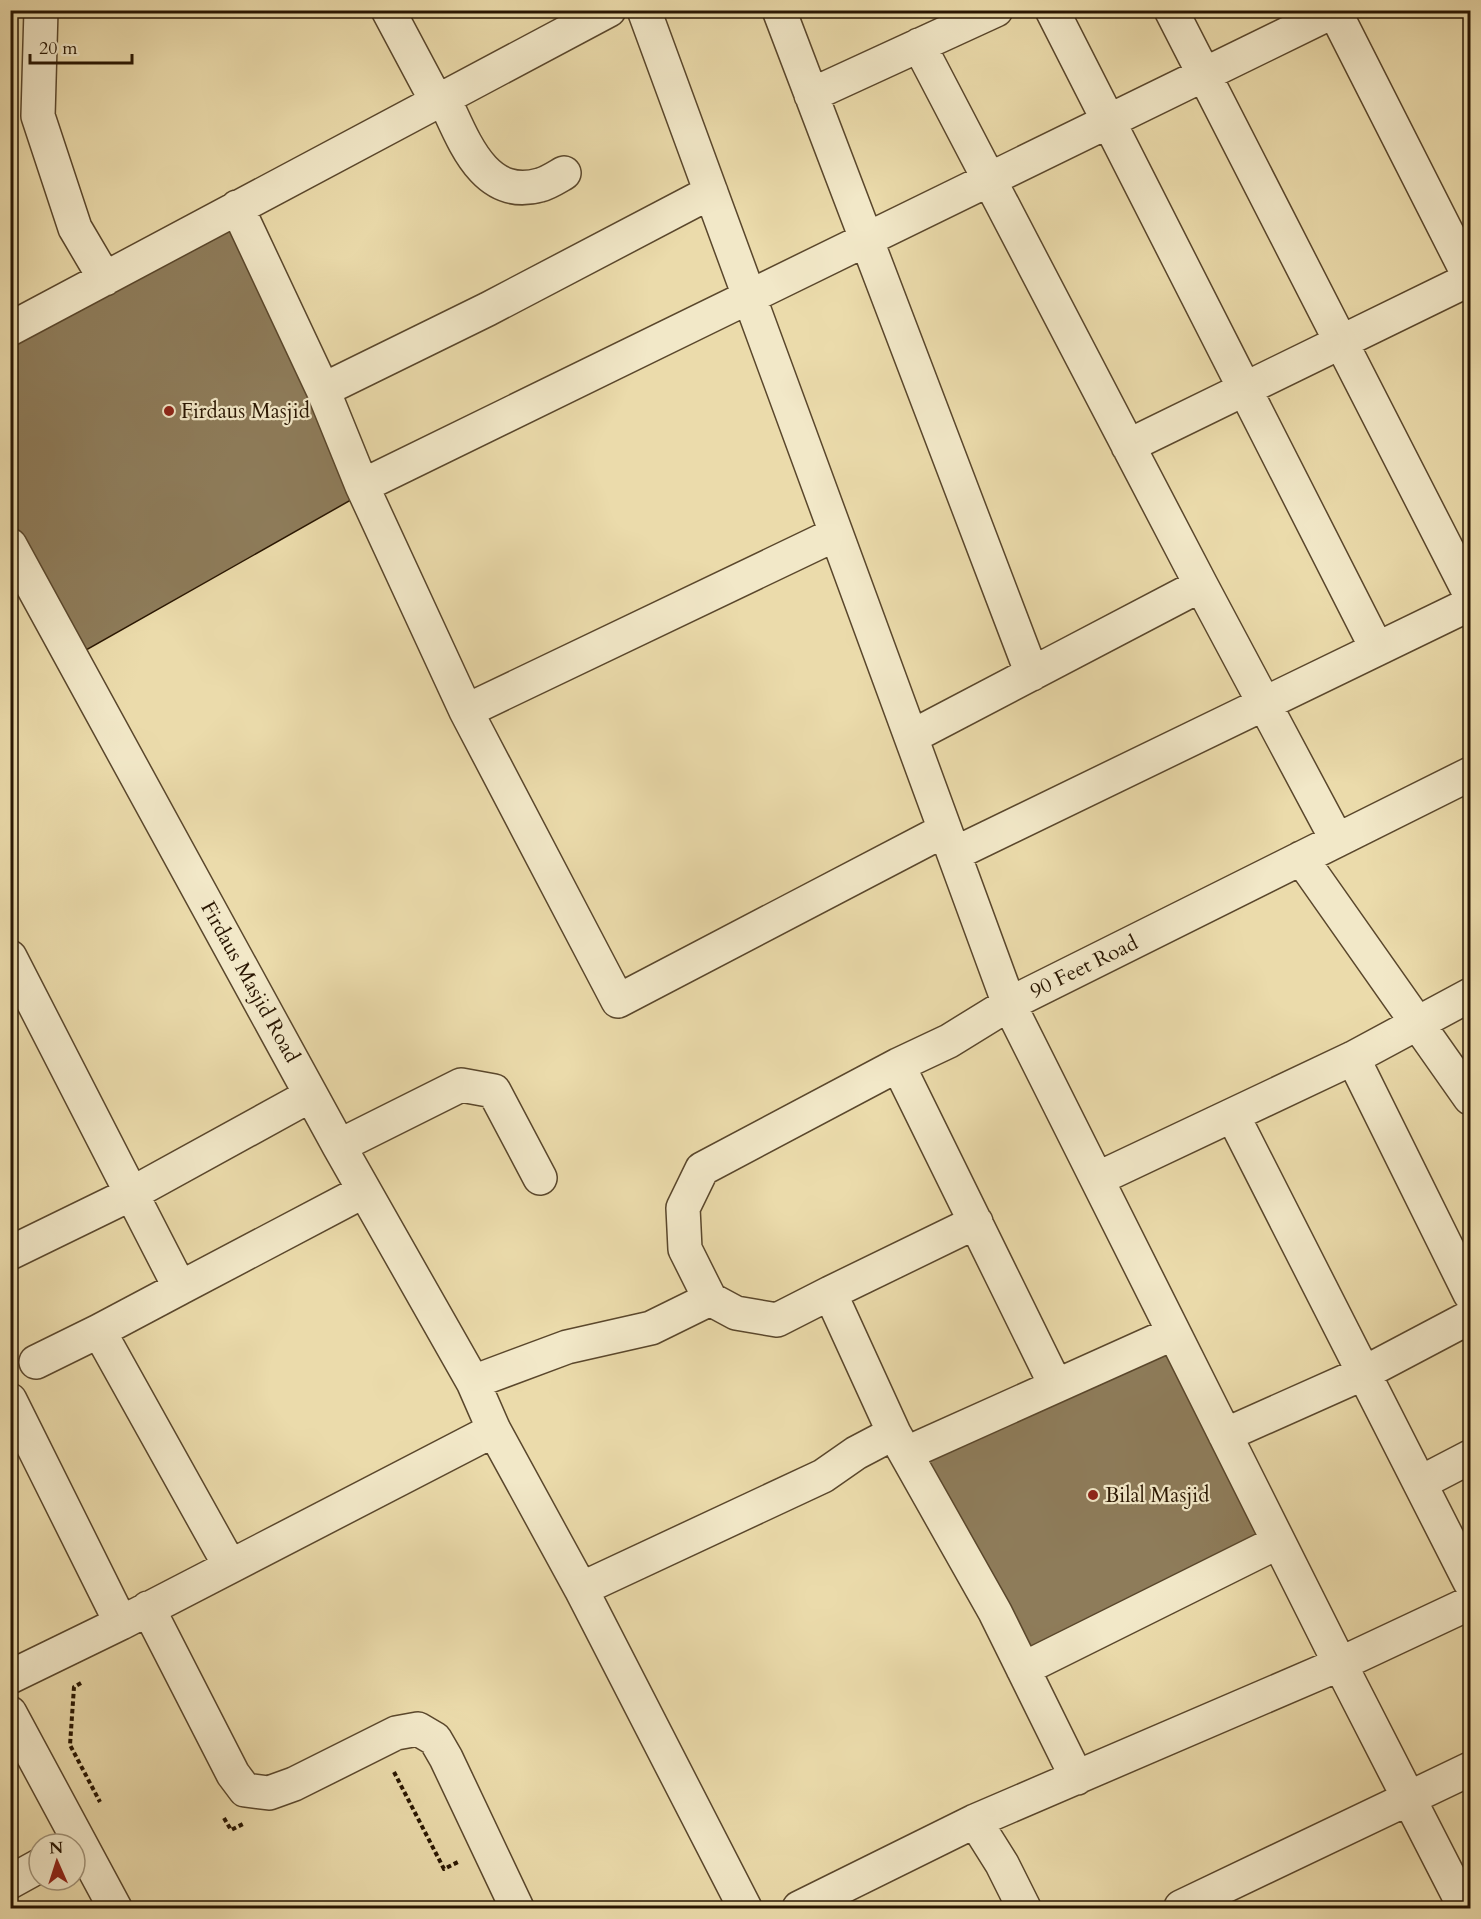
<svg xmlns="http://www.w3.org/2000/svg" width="1481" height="1919" font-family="Cardo,serif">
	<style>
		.building { fill: #8e7c5a; stroke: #291602; stroke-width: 1.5 }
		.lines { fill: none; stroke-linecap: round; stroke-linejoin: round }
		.minor-casing { stroke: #5a472c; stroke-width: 36 }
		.path { stroke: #291602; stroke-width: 4; stroke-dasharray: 4.5 3; stroke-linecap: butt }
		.minor { stroke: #f2e8c8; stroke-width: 33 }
		.poi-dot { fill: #8f2418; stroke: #f2e8c8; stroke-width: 2 }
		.labels { text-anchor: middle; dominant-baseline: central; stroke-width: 4.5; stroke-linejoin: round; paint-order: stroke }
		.poi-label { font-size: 21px; fill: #291602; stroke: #f2e8c8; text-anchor: start }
		.street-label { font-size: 21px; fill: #291602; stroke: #f2e8c8 }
	</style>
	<rect width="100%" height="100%" fill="#ebdbab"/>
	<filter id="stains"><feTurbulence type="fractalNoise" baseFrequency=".00333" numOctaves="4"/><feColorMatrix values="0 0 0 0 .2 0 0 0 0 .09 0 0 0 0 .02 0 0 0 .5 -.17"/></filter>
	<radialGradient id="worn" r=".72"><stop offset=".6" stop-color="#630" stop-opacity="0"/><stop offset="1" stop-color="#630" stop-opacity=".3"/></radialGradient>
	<path class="building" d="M234,209l131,283 -293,166 -62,-113v-215z
		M1169,1335l102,205 -246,122 -111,-212z"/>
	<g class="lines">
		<g class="minor-casing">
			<path id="minor" d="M41,10l-3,106 37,112 30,51
				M388,10l49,92
				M644,10l365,994 331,660 125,244
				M779,10l253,664
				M1052,10l325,639
				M1171,10l299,584
				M1334,10l136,268
				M919,45l282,540 136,255
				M811,95l185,-85
				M444,99c19,39 39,102 96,86 8,-2 17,-8 24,-12
				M237,207l86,183 39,96 104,225 152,290 327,-171
				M10,329l599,-319
				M323,390l165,-81 223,-117
				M1128,446l342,-167
				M362,486l972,-475
				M10,545l329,601 134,236 21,48 87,159 164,319
				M466,711l370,-177
				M911,737l290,-152
				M954,854l516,-250
				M1301,858l169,240
				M10,957l170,331 -81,43
				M1353,1058l117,236
				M898,1065l158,321
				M1233,1116l237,466
				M339,1146l122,-61 33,6 46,87
				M1097,1179l256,-121 117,-63
				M10,1253l121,-59 180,-99
				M180,1288l184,-97
				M710,1299l26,14 41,7 53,-27
				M36,1362l63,-31 131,235
				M473,1382l94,-35 84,-19 59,-29 -25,-50 -2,-41 19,-39 196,-104 51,-24 60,-37 461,-230
				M10,1400l111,223
				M894,1433l-64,-140 146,-71
				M1225,1435l139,-62 106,-56
				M907,1453l267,-120
				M1420,1483l50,-26
				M581,1589l242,-113 33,-23 38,-20 101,179 82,166
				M148,1608l85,166 12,16 24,3 25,-9 102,-51 22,-4 17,10 11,19 71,150
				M1023,1669l255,-127
				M10,1677l111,-54 373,-193
				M10,1713l105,195
				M10,1882l29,-16
				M799,1908l176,-87
				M1024,1908l-22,-44 -27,-43 365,-157 130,-61
				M1182,1908l-1,-1 289,-138"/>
		</g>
		<path class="path" d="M81,1683l-7,4 -4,58 30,57
			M394,1772l50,97 14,-7
			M224,1818l7,12 12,-6"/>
		<use href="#minor" class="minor"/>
	</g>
	<g class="poi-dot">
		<circle cx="169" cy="411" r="6"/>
		<circle cx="1093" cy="1495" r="6"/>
	</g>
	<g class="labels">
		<g class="poi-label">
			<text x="181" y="411">Firdaus Masjid</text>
			<text x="1105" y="1495">Bilal Masjid</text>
		</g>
		<g class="street-label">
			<text transform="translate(1084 967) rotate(-26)">90 Feet Road</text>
			<text transform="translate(250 982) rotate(61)">Firdaus Masjid Road</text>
		</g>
	</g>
	<rect width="1481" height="1919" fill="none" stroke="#ebdbab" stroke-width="36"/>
	<rect x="12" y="12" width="1457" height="1895" fill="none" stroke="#291602" stroke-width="3"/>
	<rect x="18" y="18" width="1445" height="1883" fill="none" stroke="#291602" stroke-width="1.5"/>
	<g transform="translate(57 1862) rotate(357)"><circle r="28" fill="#f2e8c8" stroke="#a29479" stroke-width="1.5"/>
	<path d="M0-4.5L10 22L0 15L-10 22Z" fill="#8f2418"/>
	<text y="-9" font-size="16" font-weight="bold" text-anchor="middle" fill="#291602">N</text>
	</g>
	<path d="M30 54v9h102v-9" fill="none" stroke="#291602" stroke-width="3"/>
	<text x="39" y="54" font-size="18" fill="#291602" stroke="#f2e8c8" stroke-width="4.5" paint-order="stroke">20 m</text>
	<rect width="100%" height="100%" filter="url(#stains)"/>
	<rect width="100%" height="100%" fill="url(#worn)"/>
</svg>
